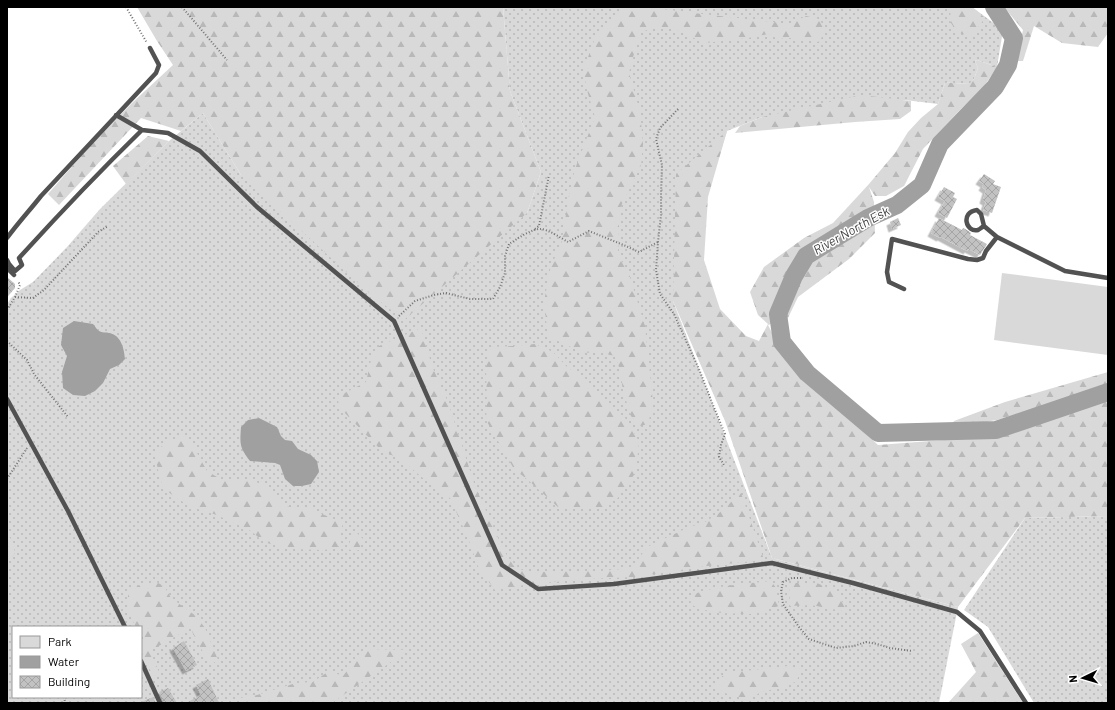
<svg xmlns="http://www.w3.org/2000/svg" width="1115" height="710" font-family="Barlow,sans-serif">
	<defs>
		<pattern id="green-dots" width="8" height="8" patternUnits="userSpaceOnUse"><rect width="8" height="8" fill="#d9d9d9"/><path d="M2 2h.1M6 6h.1" fill="none" stroke="#b8b8b8" stroke-width="1.8" stroke-linecap="round"/></pattern>
		<pattern id="forest-firs" width="22" height="20" patternUnits="userSpaceOnUse"><rect width="22" height="20" fill="#d9d9d9"/><path d="M5 1l3.5 6h-7zM16 11l3.5 6h-7z" fill="#b8b8b8"/></pattern>
		<pattern id="building-cross-hatch" width="8" height="8" patternUnits="userSpaceOnUse"><rect width="8" height="8" fill="#c2c2c2"/><path d="M0 0l8 8M0 8l8-8" fill="none" stroke="#a5a5a5"/></pattern>
		<filter id="shadow"><feDropShadow dx="-3.5" dy="3.5" stdDeviation="0" flood-color="#0004"/></filter>
	</defs>
	<rect width="100%" height="100%" fill="#fff"/>
	<path fill="url(#green-dots)" fill-rule="evenodd" d="M 503,7 L 972,7 L 1003,30 L 997,67 L 977,60 L 975,61 L 978,68 L 974,79 L 970,84 C 961,84 953,82 945,83 L 938,104 L 905,100 L 762,117 L 727,131 L 673,301 L 772,558 L 958,607 L 939,703 L 7,703 L 7,304 L 11,298 L 20,290 L 33,282 L 67,247 L 100,209 L 169,141 L 203,113 L 241,175 L 527,213 L 541,172 L 510,91 ZM 13,627 L 141,627 L 141,697 L 13,697 Z
		M 1108,516 L 1108,703 L 1034,703 L 988,627 L 964,610 L 1025,518 Z"/>
	<path fill="url(#forest-firs)" d="M 137,7 L 503,7 L 510,91 L 541,172 L 527,213 L 404,320 L 368,292 L 241,175 L 203,113 L 181,131 L 141,118 L 59,205 L 48,194 L 90,146 L 132,103 L 173,65 L 157,41 Z
		M 628,7 L 648,7 L 685,12 L 790,24 L 806,16 L 819,19 L 826,30 L 819,42 L 790,38 L 778,39 L 768,34 L 748,38 L 705,43 L 669,27 L 653,28 L 641,32 L 633,57 L 629,73 L 640,112 L 643,144 L 641,165 L 632,184 L 619,210 L 619,228 L 618,254 L 629,274 L 645,326 L 653,403 L 648,424 L 640,426 L 631,416 L 623,391 L 620,370 L 615,356 L 598,352 L 583,353 L 567,345 L 548,337 L 544,302 L 551,265 L 561,246 L 569,195 L 575,169 L 595,117 L 586,87 L 584,68 L 594,41 L 608,21 Z
		M 952,7 L 972,7 L 985,18 L 971,37 L 957,32 L 949,20 Z
		M 1004,7 L 1108,7 L 1108,33 L 1098,47 L 1062,43 L 1034,26 L 1023,61 L 1016,61 L 1023,30 Z
		M 977,60 L 997,67 L 983,88 L 959,111 L 923,149 L 904,186 L 886,196 L 875,196 L 869,187 L 874,202 L 875,233 L 849,259 L 798,297 L 788,318 L 768,325 L 782,352 L 804,376 L 878,445 L 997,436 L 1108,398 L 1108,516 L 1025,518 L 958,607 L 772,558 L 725,421 L 673,301 L 676,174 L 727,131 L 708,197 L 704,260 L 720,309 L 746,336 L 759,341 L 768,324 L 758,315 L 750,292 L 764,267 L 804,238 L 833,223 L 869,184 L 895,153 L 908,132 L 921,118 L 938,104 L 945,83 C 953,82 961,84 969,84 L 974,79 L 978,68 L 975,61 Z
		M 861,95 L 911,101 L 911,111 L 900,119 L 855,122 L 735,133 L 740,126 L 762,117 Z
		M 148,136 L 169,141 L 126,184 L 113,166 Z
		M 421,328 L 432,366 L 448,402 L 475,486 L 503,549 L 513,565 L 522,570 L 533,572 L 601,571 L 632,568 L 647,547 L 687,528 L 705,522 L 719,513 L 741,493 L 764,560 L 707,566 L 634,577 L 587,579 L 543,583 L 517,586 L 495,590 L 479,569 L 468,538 L 450,498 L 435,488 L 405,463 L 378,447 L 340,408 L 337,397 L 366,382 L 371,360 L 379,346 Z
		M 535,344 L 553,352 L 568,368 L 584,377 L 602,397 L 628,421 L 639,442 L 636,472 L 617,499 L 600,508 L 575,509 L 558,507 L 528,480 L 514,469 L 486,420 L 487,404 L 486,369 L 489,347 L 513,346 Z
		M 1108,372 L 1108,386 L 997,420 L 951,427 L 954,421 L 1005,402 Z
		M 187,435 L 207,471 L 222,480 L 251,480 L 264,485 L 277,499 L 289,507 L 306,507 L 343,523 L 339,537 L 339,546 L 333,549 L 322,550 L 297,549 L 281,547 L 264,542 L 251,531 L 217,515 L 200,510 L 179,500 L 163,488 L 159,474 L 155,456 L 164,443 Z
		M 356,532 L 363,539 L 359,550 L 354,551 L 348,549 L 351,538 Z
		M 7,534 L 13,542 L 15,553 L 7,564 Z
		M 771,581 L 776,588 L 779,606 L 752,614 L 722,613 L 699,609 L 691,604 L 690,596 C 715,585 744,584 771,581 Z
		M 156,582 L 164,586 L 171,598 L 196,616 L 205,628 L 218,660 L 210,665 L 190,628 L 150,651 L 159,672 L 153,676 L 141,651 L 141,646 L 145,640 L 141,634 L 141,627 L 136,627 L 128,612 L 128,591 L 142,584 Z
		M 789,583 L 817,583 L 835,591 L 845,606 L 843,611 L 811,605 L 790,606 Z
		M 978,633 L 1023,703 L 948,703 L 976,672 L 961,644 Z
		M 364,649 L 408,650 L 332,703 L 242,703 L 240,698 L 257,695 L 296,683 L 313,682 L 329,671 L 343,676 Z
		M 788,666 L 800,669 L 800,671 L 797,681 L 784,687 L 761,692 L 748,700 L 725,693 L 715,687 L 716,682 L 726,673 Z
		M 94,697 L 106,697 L 101,703 L 91,703 Z"/>
	<path fill="#d9d9d9" d="M 1002,273 L 1108,287 L 1108,355 L 994,340 Z"/>
	<path fill="#a0a0a0" d="M 74,321 L 93,324 C 95,326 97,330 99,331 C 102,333 106,332 109,333 C 121,335 124,348 125,359 L 119,365 L 110,369 L 103,383 L 95,391 L 85,396 L 73,395 L 63,388 L 62,372 L 67,356 L 61,345 L 63,328 Z
		M 259,418 L 277,427 L 281,436 L 285,440 L 292,441 L 298,449 L 311,455 L 317,461 L 319,472 L 311,484 L 302,486 L 293,486 L 285,479 L 280,465 L 275,463 L 250,461 C 239,447 240,444 241,427 L 248,420 Z"/>
	<g fill="none" stroke-linecap="round" stroke-linejoin="round">
		<path stroke="#a0a0a0" stroke-width="18" d="M 994,7 L 1014,38 L 1008,65 L 995,87 L 940,144 L 922,185 L 897,205 L 868,218 L 806,256 L 794,276 L 778,314 L 782,342 L 807,373 L 878,433 L 996,430 L 1108,392"/>
	</g>
	<path fill="url(#building-cross-hatch)" filter="url(#shadow)" d="M 984,174 L 995,181 L 993,184 L 1001,187 L 992,213 L 983,210 L 986,202 L 983,200 L 986,190 L 982,187 L 984,184 L 979,181 Z
		M 944,187 L 955,193 L 953,197 L 957,199 L 947,218 L 938,213 L 945,201 L 938,197 Z
		M 898,218 L 901,225 L 892,229 L 890,222 Z
		M 939,218 L 962,230 L 963,228 L 967,230 L 971,233 L 970,235 L 987,244 L 980,255 L 968,249 L 967,251 L 941,237 L 940,238 L 931,233 Z
		M 7,277 L 15,284 L 15,288 L 7,297 Z
		M 184,641 L 197,665 L 186,671 L 173,648 Z
		M 208,679 L 219,703 L 186,703 L 201,695 L 196,685 Z
		M 168,688 L 177,703 L 164,703 L 159,692 Z
		M 153,697 L 156,703 L 139,703 Z"/>
	<g fill="none" stroke-linecap="round" stroke-linejoin="round">
		<path stroke="#747474" stroke-width="2" stroke-dasharray="1 2" stroke-linecap="butt" d="M 126,7 L 147,43
			M 182,7 L 227,60
			M 678,109 L 660,128 L 656,139 L 662,165 L 661,194 L 661,215 L 658,242 L 656,270 L 660,294 L 674,314 L 699,369 L 713,405 L 725,434 L 721,445 L 719,457 L 724,465
			M 535,229 L 539,226 L 549,175
			M 15,297 L 33,298 L 44,290 L 98,232 L 108,226
			M 7,310 L 15,297 L 20,285 L 18,281
			M 399,316 L 415,301 L 434,295 L 446,293 L 470,299 L 493,299 L 500,287 L 505,273 L 505,256 L 509,244 C 517,239 531,229 540,229 C 548,229 561,238 568,242 L 589,231 L 626,246 L 639,252 L 658,242
			M 7,341 L 27,360 L 34,374 L 68,417
			M 7,479 L 27,448
			M 801,578 L 792,578 L 783,582 L 781,591 L 783,604 L 799,627 L 809,639 L 836,648 L 854,646 L 866,642 L 877,644 L 890,648 L 912,651
			M 64,697 L 65,702"/>
		<path stroke="#525252" stroke-width="4.5" d="M 116,115 L 142,130
			M 984,226 C 982,227 980,229 978,230 C 966,233 960,212 977,210 L 981,214 L 984,226 L 997,237 L 1065,271 L 1108,278
			M 7,238 C 18,223 30,210 41,196 L 156,73 L 159,65 L 150,48
			M 7,260 L 9,264 L 15,271 L 22,265 L 19,258 C 59,214 100,171 142,130 L 168,133 L 200,151 L 257,207 L 394,321 L 502,565 L 538,589 L 614,584 L 772,563 L 853,583 L 957,612 L 980,631 L 1026,703
			M 7,268 L 14,275
			M 904,289 L 889,282 L 887,272 L 892,239 L 968,259 L 977,260 L 983,258 L 986,251 L 997,237
			M 7,399 L 68,511 L 125,627
			M 141,661 L 160,703"/>
	</g>
	<g text-anchor="middle" dominant-baseline="central" stroke-width="3" stroke-linejoin="round" paint-order="stroke">
		<g font-size="13" font-style="italic" fill="#414141" stroke="#fff">
			<text transform="translate(851 230) rotate(-29)">River North Esk</text>
		</g>
	</g>
	<rect width="1115" height="710" fill="none" stroke="#000000" stroke-width="16"/>
	<rect x="12" y="626" width="130" height="72" fill="#ffffff" stroke="#999999"/>
	<rect x="20" y="636" width="20" height="12" fill="#d9d9d9" stroke="#999999"/>
	<text x="48" y="646" font-size="12" fill="#000000">Park</text>
	<rect x="20" y="656" width="20" height="12" fill="#a0a0a0" stroke="#999999"/>
	<text x="48" y="666" font-size="12" fill="#000000">Water</text>
	<rect x="20" y="676" width="20" height="12" fill="url(#building-cross-hatch)" stroke="#999999"/>
	<text x="48" y="686" font-size="12" fill="#000000">Building</text>
	<g transform="translate(1083 678) rotate(265)" stroke="#ffffff" stroke-width="3" paint-order="stroke">
	<path d="M0-3L7 15L0 10L-7 15Z" fill="#000000"/>
	<text y="-6" font-size="11" font-weight="bold" text-anchor="middle" fill="#000000">N</text>
	</g>
</svg>
